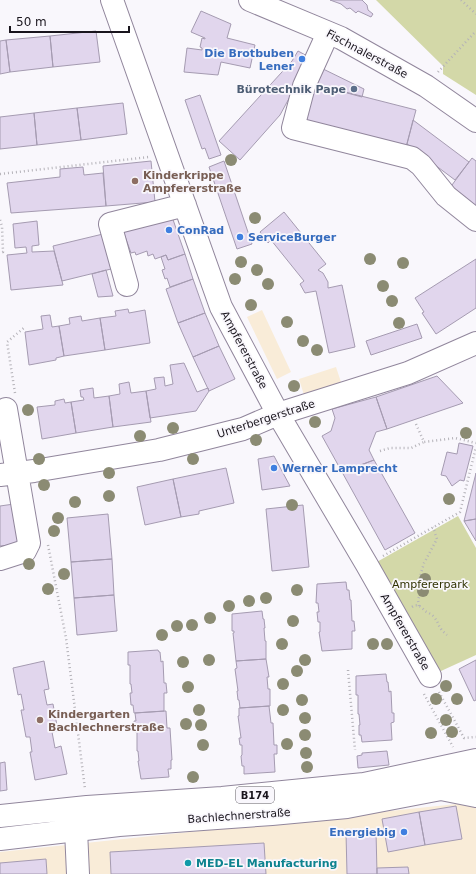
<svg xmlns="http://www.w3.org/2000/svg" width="476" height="874" font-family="'DejaVu Sans',sans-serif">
	<rect width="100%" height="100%" fill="#f9f7fc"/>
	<path fill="#f9ecd8" d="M 262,310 L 291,372 L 277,379 L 247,317 Z
		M 336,367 L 341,382 L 304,395 L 299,379 Z
		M 466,803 L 476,806 L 476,874 L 0,874 L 0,852 Z"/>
	<path fill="#d3d8a8" d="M 376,0 L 476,0 L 476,95 L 443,74 L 443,66 Z
		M 458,516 L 476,548 L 476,655 L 430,676 L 368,567 Z"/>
	<path fill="#e1d6ed" stroke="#a59bb1" d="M 330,0 L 362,0 L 367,5 L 368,10 L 373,14 L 371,17 L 358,11 L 356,13 L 350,8 L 347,9 L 341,4 Z
		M 201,11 L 231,24 L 227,38 L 255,45 L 250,68 L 221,62 L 218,75 L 184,72 L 187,48 L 202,50 L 202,48 L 200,47 L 202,38 L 205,39 L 205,38 L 191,32 Z
		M 96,31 L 100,62 L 53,67 L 50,36 Z
		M 50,36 L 53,67 L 10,72 L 6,40 Z
		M 6,40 L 10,72 L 0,74 L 0,41 Z
		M 298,51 L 311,58 L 280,115 L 240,160 L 219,141 L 292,61 Z
		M 315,65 L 364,89 L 362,97 L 310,83 Z
		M 310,83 L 416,110 L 405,151 L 300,124 Z
		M 200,95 L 221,155 L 209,159 L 205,148 L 202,149 L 185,100 Z
		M 123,103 L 127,134 L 81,140 L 77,108 Z
		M 77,108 L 81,140 L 37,145 L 34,113 Z
		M 34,113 L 37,145 L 0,149 L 0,117 Z
		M 413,120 L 469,162 L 455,180 L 407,144 Z
		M 472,158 L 476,161 L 476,209 L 449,189 Z
		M 151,161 L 155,202 L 106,206 L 103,166 Z
		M 224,161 L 252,244 L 237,249 L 209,167 Z
		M 83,167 L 84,175 L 103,173 L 106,206 L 11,213 L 7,183 L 60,177 L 60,169 Z
		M 170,211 L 185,254 L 168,260 L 166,255 L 155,259 L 153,254 L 148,256 L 147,251 L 136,255 L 135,252 L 131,253 L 122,228 Z
		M 284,212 L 326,264 L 318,270 L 323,273 L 328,282 L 328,288 L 342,285 L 355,347 L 329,353 L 316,291 L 305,293 L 300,284 L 304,281 L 271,240 L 268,243 L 260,232 Z
		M 37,221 L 39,245 L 32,246 L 32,252 L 54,251 L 63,285 L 11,290 L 7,255 L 27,253 L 26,247 L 15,248 L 13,224 Z
		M 103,234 L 111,269 L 62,281 L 53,246 Z
		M 185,254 L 193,279 L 170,287 L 167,278 L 165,279 L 162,270 L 165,269 L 161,257 L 166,255 L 168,260 Z
		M 476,259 L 476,308 L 436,334 L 422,313 L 424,312 L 415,298 Z
		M 106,270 L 113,296 L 98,297 L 92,274 Z
		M 193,279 L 205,313 L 178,323 L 166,289 Z
		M 128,309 L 129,313 L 145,310 L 150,343 L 105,350 L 100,318 L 116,316 L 115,311 Z
		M 205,313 L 219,346 L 193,357 L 178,323 Z
		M 50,315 L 52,327 L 59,326 L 64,356 L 56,358 L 56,360 L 29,365 L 25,332 L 43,329 L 41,316 Z
		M 81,316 L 82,321 L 100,318 L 105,350 L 64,356 L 59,326 L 70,324 L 69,318 Z
		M 417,324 L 422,338 L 371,355 L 366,341 Z
		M 219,346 L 235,379 L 209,391 L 193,357 Z
		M 184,363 L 197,392 L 208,388 L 209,391 L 196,411 L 150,418 L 146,391 L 156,389 L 154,378 L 164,377 L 165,386 L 173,384 L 170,365 Z
		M 437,376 L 463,403 L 387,429 L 376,397 Z
		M 129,382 L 131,393 L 146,391 L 151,422 L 113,427 L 109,396 L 120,394 L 119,384 Z
		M 93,388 L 94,398 L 109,396 L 113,427 L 76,433 L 71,402 L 84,400 L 83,397 L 81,397 L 80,390 Z
		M 376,397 L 387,429 L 376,432 L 369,450 L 374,460 L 342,472 L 322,436 L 331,431 L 335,418 L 332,409 Z
		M 64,399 L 65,403 L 71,402 L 76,433 L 42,439 L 37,407 L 55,405 L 55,401 Z
		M 459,443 L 473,446 L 464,481 L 460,480 L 452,486 L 446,476 L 441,475 L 447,452 L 457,454 Z
		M 274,456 L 290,486 L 262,490 L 258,459 Z
		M 374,460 L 415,533 L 385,550 L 342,472 Z
		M 226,468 L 234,503 L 199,511 L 199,514 L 181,517 L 173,479 Z
		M 476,473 L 476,519 L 464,521 Z
		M 173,479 L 181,517 L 145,525 L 137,487 Z
		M 14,504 L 18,544 L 0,546 L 0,506 Z
		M 303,505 L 309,567 L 272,571 L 266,509 Z
		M 108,514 L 112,559 L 71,562 L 67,518 Z
		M 476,519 L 476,541 L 464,521 Z
		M 112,559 L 114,595 L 74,598 L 71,562 Z
		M 346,582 L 347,590 L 349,590 L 350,600 L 351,600 L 352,621 L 354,621 L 355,631 L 352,631 L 352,649 L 322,651 L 319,632 L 320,632 L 320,622 L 318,622 L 317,612 L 319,612 L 318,603 L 316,603 L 317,584 Z
		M 114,595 L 117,631 L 77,635 L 74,598 Z
		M 262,611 L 263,619 L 264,619 L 265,628 L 264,628 L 265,641 L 266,641 L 266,659 L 236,661 L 233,633 L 234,633 L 234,631 L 232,631 L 232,614 Z
		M 158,650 L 159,652 L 160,652 L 161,662 L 163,661 L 164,683 L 166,683 L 167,693 L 164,693 L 164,711 L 134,713 L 133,705 L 131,705 L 130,693 L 132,693 L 131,684 L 130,684 L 130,665 L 128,665 L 128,652 Z
		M 266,659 L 269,677 L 267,677 L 268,689 L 270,689 L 270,706 L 240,708 L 239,700 L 238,700 L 237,691 L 238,691 L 235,669 L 237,668 L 236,661 Z
		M 476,660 L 476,700 L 474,701 L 459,669 Z
		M 44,661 L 49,689 L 44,690 L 47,705 L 53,704 L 58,731 L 52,732 L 55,748 L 61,746 L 67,774 L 35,780 L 30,752 L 32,752 L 30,737 L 26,737 L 21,710 L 24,710 L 21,694 L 18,695 L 13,668 Z
		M 386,674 L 387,682 L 388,682 L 389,692 L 391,691 L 392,713 L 394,713 L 394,722 L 391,723 L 392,740 L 362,742 L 361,735 L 359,735 L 359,725 L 360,725 L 359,714 L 358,714 L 358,695 L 356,695 L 356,676 Z
		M 269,706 L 271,723 L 273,723 L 274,745 L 277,745 L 277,754 L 274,754 L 275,772 L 244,774 L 244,766 L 242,766 L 241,756 L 242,755 L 242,745 L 240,745 L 239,738 L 241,738 L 238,716 L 239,716 L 239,708 Z
		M 166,711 L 167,728 L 170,728 L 172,760 L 171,760 L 171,769 L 168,769 L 169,777 L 141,779 L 138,761 L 139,761 L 138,751 L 137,751 L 137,732 L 135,732 L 134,721 L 136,721 L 135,713 Z
		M 387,751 L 389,765 L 358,768 L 357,756 L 362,755 L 362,753 Z
		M 5,762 L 7,790 L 0,791 L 0,763 Z
		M 456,806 L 462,839 L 425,845 L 419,812 Z
		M 419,812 L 425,845 L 388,852 L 382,819 Z
		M 376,831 L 377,874 L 347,874 L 346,833 Z
		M 264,843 L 266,874 L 111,874 L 110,852 Z
		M 46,859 L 47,874 L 0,874 L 0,863 Z
		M 408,867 L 409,874 L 377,874 L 377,868 Z"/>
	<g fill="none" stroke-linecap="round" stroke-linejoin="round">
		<g stroke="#91869c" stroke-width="24">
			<path id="minor" d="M 112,0 L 221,307 L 278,414 L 367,565 L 430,676
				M 250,0 L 341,38 L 426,86 L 476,121
				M 328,33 L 304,86 L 293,128 L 412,158 L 421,165 L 446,196 L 476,220
				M 127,285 L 110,224 L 185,205
				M 0,475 L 34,471 L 159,450 L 243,429 L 278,414 L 408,373 L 476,343
				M 0,559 L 25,551 L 29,543 L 6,409
				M 441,789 L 476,796
				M 76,830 L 78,874"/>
		</g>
		<g stroke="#91869c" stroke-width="24">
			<path id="major" d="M 0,816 L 87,807 L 222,798 L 364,784 L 476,760
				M 0,839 L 119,825 L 272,814 L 347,807 L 441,789 L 476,780"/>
		</g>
		<path stroke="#b4b2b8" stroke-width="2.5" stroke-dasharray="1 3" stroke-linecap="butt" d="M 461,0 L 476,14
			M 438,72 L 476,31
			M 0,174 L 149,157
			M 0,220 L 2,226 L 3,252 L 0,252
			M 15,393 L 7,342 L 25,327
			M 416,424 L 424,442 L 455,438 L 476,443
			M 380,451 L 390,448 L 411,448 L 424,442
			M 48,545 L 66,638 L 85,789
			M 383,556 L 460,512 L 476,447
			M 419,606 L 418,600 L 421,591 L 419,580 L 424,563 L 437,539 L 433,527
			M 412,607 C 418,603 421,607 425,611 C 428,613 432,614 434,617 C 440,624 437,627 447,635
			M 348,670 L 355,750
			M 439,692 L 464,738 L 476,737
			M 424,694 L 453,747"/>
		<use href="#minor" stroke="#fff" stroke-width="22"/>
		<use href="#major" stroke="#fff" stroke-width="22"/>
	</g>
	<g fill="#8b8b73">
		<circle cx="231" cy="160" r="6"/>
		<circle cx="255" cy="218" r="6"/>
		<circle cx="370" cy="259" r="6"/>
		<circle cx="241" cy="262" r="6"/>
		<circle cx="403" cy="263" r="6"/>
		<circle cx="257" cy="270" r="6"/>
		<circle cx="235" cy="279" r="6"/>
		<circle cx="268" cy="284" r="6"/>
		<circle cx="383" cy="286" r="6"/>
		<circle cx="392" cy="301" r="6"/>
		<circle cx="251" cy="305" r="6"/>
		<circle cx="287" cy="322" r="6"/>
		<circle cx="399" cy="323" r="6"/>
		<circle cx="303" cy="341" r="6"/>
		<circle cx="317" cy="350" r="6"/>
		<circle cx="294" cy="386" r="6"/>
		<circle cx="28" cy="410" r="6"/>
		<circle cx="315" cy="422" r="6"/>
		<circle cx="173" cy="428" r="6"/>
		<circle cx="466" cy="433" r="6"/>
		<circle cx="140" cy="436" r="6"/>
		<circle cx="256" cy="440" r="6"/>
		<circle cx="39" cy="459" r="6"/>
		<circle cx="193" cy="459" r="6"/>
		<circle cx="109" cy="473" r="6"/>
		<circle cx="44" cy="485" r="6"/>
		<circle cx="109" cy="496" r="6"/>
		<circle cx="449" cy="499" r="6"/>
		<circle cx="75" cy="502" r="6"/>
		<circle cx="292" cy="505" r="6"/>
		<circle cx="58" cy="518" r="6"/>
		<circle cx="54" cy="531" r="6"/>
		<circle cx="29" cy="564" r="6"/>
		<circle cx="64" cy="574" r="6"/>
		<circle cx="425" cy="579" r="6"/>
		<circle cx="48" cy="589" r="6"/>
		<circle cx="297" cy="590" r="6"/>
		<circle cx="423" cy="591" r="6"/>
		<circle cx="266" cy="598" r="6"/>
		<circle cx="249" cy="601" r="6"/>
		<circle cx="229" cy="606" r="6"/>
		<circle cx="210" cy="618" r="6"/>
		<circle cx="293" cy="621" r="6"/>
		<circle cx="192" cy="625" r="6"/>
		<circle cx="177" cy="626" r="6"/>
		<circle cx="162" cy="635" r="6"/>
		<circle cx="282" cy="644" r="6"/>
		<circle cx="373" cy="644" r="6"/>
		<circle cx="387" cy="644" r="6"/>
		<circle cx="209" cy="660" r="6"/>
		<circle cx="305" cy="660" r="6"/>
		<circle cx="183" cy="662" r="6"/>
		<circle cx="297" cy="671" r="6"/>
		<circle cx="283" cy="684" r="6"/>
		<circle cx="446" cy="686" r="6"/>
		<circle cx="188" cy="687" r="6"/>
		<circle cx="436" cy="699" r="6"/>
		<circle cx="457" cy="699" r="6"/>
		<circle cx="302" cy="700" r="6"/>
		<circle cx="199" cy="710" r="6"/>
		<circle cx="283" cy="710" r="6"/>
		<circle cx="305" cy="718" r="6"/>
		<circle cx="446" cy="720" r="6"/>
		<circle cx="186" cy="724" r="6"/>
		<circle cx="201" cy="725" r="6"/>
		<circle cx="452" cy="732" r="6"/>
		<circle cx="431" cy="733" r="6"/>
		<circle cx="305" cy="735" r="6"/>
		<circle cx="287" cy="744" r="6"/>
		<circle cx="203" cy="745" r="6"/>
		<circle cx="306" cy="753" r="6"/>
		<circle cx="307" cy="767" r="6"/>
		<circle cx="193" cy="777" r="6"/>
	</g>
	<g fill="#3f7fe0" stroke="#f9f7fc" stroke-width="1.5">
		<circle cx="302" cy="59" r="4"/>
		<circle cx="169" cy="230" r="4"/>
		<circle cx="240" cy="237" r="4"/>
		<circle cx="274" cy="468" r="4"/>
		<circle cx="404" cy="832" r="4"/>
	</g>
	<circle fill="#5c6f8a" stroke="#f9f7fc" stroke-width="1.5" cx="354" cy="89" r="4"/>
	<g fill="#8d6e63" stroke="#f9f7fc" stroke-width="1.5">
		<circle cx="135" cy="181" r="4"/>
		<circle cx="40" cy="720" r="4"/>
	</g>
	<circle fill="#0f9aa8" stroke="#f9f7fc" stroke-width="1.5" cx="188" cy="863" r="4"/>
	<g text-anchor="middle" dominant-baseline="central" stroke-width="3.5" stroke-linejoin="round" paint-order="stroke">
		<rect fill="#f9f7fc" stroke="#5c5960" stroke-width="1" x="236" y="787" width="38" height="16" rx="3"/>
		<g font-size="10" font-weight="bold" fill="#19151d">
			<text x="255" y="795">B174</text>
		</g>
		<g font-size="11" font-weight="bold" fill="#366cbe" stroke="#f9f7fc" text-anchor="start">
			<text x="294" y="53" text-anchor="end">Die Brotbuben<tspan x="294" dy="13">Lener</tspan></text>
			<text x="177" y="230">ConRad</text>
			<text x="248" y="237">ServiceBurger</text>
			<text x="282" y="468">Werner Lamprecht</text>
			<text x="396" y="832" text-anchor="end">Energiebig</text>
		</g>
		<g font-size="11" fill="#19151d" stroke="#f9f7fc">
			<text transform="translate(367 54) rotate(28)">Fischnalerstraße</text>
			<text transform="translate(244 350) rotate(62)">Ampfererstraße</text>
			<text transform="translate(266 419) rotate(-18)">Unterbergerstraße</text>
			<text transform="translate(405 632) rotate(60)">Ampfererstraße</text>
			<text transform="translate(239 816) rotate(-4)">Bachlechnerstraße</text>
		</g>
		<g font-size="11" font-weight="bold" fill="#4e5e75" stroke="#f9f7fc" text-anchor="end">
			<text x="346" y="89">Bürotechnik Pape</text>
		</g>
		<g font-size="11" font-weight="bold" fill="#785e54" stroke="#f9f7fc" text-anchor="start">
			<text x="143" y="175">Kinderkrippe<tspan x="143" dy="13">Ampfererstraße</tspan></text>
			<text x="48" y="714">Kindergarten<tspan x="48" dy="13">Bachlechnerstraße</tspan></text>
		</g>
		<g font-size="11" fill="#313303" stroke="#f9f7fc">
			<text x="430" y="584">Ampfererpark</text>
		</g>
		<g font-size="11" font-weight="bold" fill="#0d838f" stroke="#f9f7fc" text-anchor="start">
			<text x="196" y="863">MED-EL Manufacturing</text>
		</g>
	</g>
	<path d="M10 26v6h119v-6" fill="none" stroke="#19151d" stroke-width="2"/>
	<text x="16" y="26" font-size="12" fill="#19151d" stroke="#f9f7fc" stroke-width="3" paint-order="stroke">50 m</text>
</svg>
